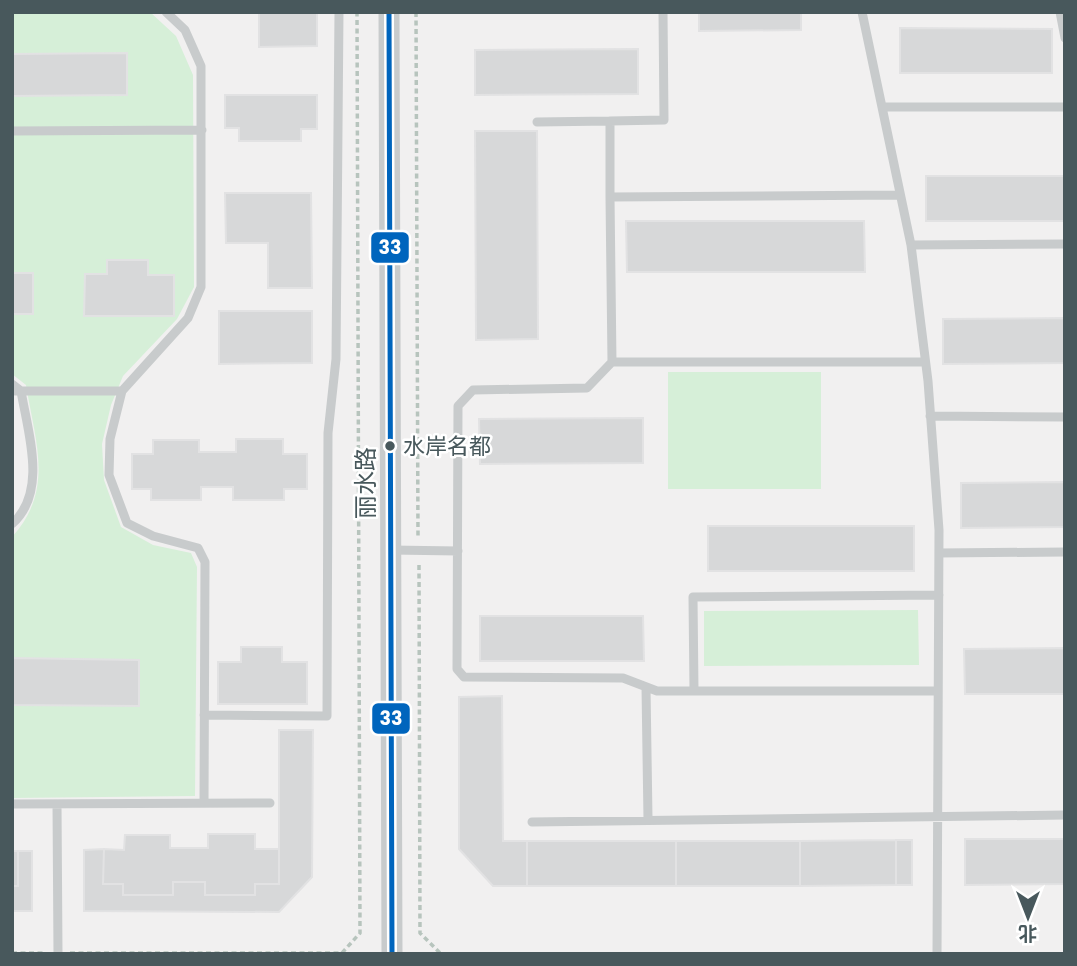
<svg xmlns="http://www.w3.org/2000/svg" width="1077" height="966" font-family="Poppins,'Noto Sans SC',sans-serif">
	<rect width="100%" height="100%" fill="#f1f0f0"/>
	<path fill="#d6efd8" d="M 12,12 L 150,12 L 176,36 L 193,75 L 194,287 L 177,319 L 123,376 L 111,405 L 102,444 L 104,480 L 121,527 L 153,545 L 191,553 L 197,567 L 195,796 L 12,798 L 12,537 C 55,490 35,441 26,385 L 12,374 Z
		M 668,372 L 821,372 L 821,489 L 668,489 Z
		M 918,610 L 919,665 L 704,666 L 704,611 Z"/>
	<path fill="#d7d8d9" stroke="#e2e2e3" stroke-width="2" d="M 259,12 L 317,12 L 317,46 L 259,47 Z
		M 699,12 L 801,12 L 801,30 L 699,31 Z
		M 900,28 L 1052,29 L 1052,73 L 900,73 Z
		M 638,49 L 638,94 L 475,95 L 475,50 Z
		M 127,53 L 127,95 L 12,96 L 12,54 Z
		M 225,95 L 317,95 L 317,129 L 301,129 L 301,141 L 239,141 L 239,128 L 225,128 Z
		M 475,131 L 537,131 L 538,339 L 476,340 Z
		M 926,176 L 1065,176 L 1065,221 L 926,221 Z
		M 225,193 L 311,193 L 312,288 L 268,288 L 268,243 L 226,243 Z
		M 626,221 L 864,221 L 865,272 L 627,272 Z
		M 107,260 L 148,260 L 148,275 L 174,275 L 174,316 L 84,316 L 85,274 L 107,274 Z
		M 12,273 L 33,273 L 33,314 L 12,314 Z
		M 219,311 L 312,311 L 312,363 L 219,364 Z
		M 1065,318 L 1065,363 L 943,364 L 943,319 Z
		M 643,418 L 643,463 L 480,464 L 479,419 Z
		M 236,439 L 283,439 L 283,454 L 307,454 L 307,489 L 284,489 L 284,500 L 233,500 L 233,487 L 201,487 L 201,500 L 151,500 L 151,489 L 132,489 L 132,454 L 153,454 L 153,440 L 199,440 L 199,452 L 236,452 Z
		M 1065,482 L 1065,527 L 961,528 L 961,483 Z
		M 708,526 L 914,526 L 914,571 L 708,571 Z
		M 480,616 L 643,616 L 644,661 L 480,661 Z
		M 241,647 L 282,647 L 282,662 L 307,662 L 307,704 L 218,704 L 218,662 L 241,662 Z
		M 1065,648 L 1065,694 L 965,694 L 964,649 Z
		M 12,658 L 139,660 L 139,706 L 12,705 Z
		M 502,696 L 503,841 L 527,841 L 527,886 L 493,886 L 459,849 L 459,697 Z
		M 279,730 L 313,730 L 312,877 L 279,912 L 84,911 L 84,850 L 104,849 L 103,884 L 123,884 L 123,895 L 173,895 L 173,882 L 205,882 L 205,895 L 255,895 L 255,884 L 279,884 Z
		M 208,834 L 255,834 L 255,849 L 279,849 L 279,884 L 255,884 L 255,895 L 205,895 L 205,882 L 173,882 L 173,895 L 123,895 L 123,884 L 103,884 L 104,849 L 124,850 L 125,835 L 170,835 L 170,848 L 208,848 Z
		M 965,839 L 1065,839 L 1065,884 L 965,885 Z
		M 896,840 L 896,885 L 800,886 L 800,841 Z
		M 896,840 L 912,840 L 912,885 L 896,885 Z
		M 527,841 L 676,841 L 676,886 L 527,886 Z
		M 676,841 L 800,841 L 800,886 L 676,886 Z
		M 12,851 L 18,851 L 18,886 L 12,886 Z
		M 18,851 L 32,851 L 32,911 L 12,911 L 12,886 L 18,886 Z"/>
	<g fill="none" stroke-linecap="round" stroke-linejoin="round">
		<path stroke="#b7c4bd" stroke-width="3.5" stroke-dasharray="5 3.5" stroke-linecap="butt" d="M 416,12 L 418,537
			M 419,565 L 420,933 L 441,954
			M 12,953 L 45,953
			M 70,953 L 342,953 L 360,933 L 357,12"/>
		<path stroke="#c8cbcc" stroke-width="9" d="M 166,12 L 185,30 L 201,66 L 201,287 L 188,318 L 122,391 L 110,439 L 109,475 L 127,523 L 153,536 L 198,548 L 205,562 L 204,803
			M 862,12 L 911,245 L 928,381 L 939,530 L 937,954
			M 1060,12 L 1065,38
			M 884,107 L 1065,107
			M 537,122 L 610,121
			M 12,131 L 202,130
			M 610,197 L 610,121 L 664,120 L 663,12
			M 911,245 L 1065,244
			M 612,362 L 610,197 L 900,195
			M 925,362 L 612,362 L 587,388 L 473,390 L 458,406 L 457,669 L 464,677 L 623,678 L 657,691 L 937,691
			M 12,384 L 21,391 C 28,433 48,492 12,524
			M 15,391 L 122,391
			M 930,416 L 1065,417
			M 391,550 L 458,551
			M 939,553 L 1065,552
			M 646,687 L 648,819
			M 694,691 L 693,597 L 939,595
			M 204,715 L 327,716 L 328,433 L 336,359 L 339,12
			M 12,804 L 270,803
			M 57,804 L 58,954
			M 532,822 L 1065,815"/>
		<path stroke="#c8cbcc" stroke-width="21" d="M 389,12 L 392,954"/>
		<g stroke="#fff" stroke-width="10">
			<path id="bus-1" d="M 389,12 L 392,954"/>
		</g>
		<use href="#bus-1" stroke="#0065bd" stroke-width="5"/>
	</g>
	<circle fill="#48585c" stroke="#fff" stroke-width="2.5" cx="390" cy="446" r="6"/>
	<g text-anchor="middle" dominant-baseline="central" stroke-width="5" stroke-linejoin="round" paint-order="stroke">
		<g font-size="22" fill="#48585c" stroke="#fff" text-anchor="start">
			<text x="403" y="446">水岸名都</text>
		</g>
		<g font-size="24" fill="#48585c" stroke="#fff">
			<text transform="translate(365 483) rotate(-90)">丽水路</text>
		</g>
	</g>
	<g stroke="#fff" stroke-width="2.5">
		<rect x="370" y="231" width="40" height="33" rx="7" fill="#0065bd"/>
		<rect x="371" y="702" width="40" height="33" rx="7" fill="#0065bd"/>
	</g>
	<g font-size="19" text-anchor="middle" font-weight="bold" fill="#fff">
		<text x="390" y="254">33</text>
		<text x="391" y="725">33</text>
	</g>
	<rect width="1077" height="966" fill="none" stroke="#48585c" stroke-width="28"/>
	<g transform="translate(1028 917) rotate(180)" stroke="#ffffff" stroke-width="5" paint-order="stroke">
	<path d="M0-5L12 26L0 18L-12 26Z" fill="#48585c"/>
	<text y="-10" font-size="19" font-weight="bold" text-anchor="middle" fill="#48585c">北</text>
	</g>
</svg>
